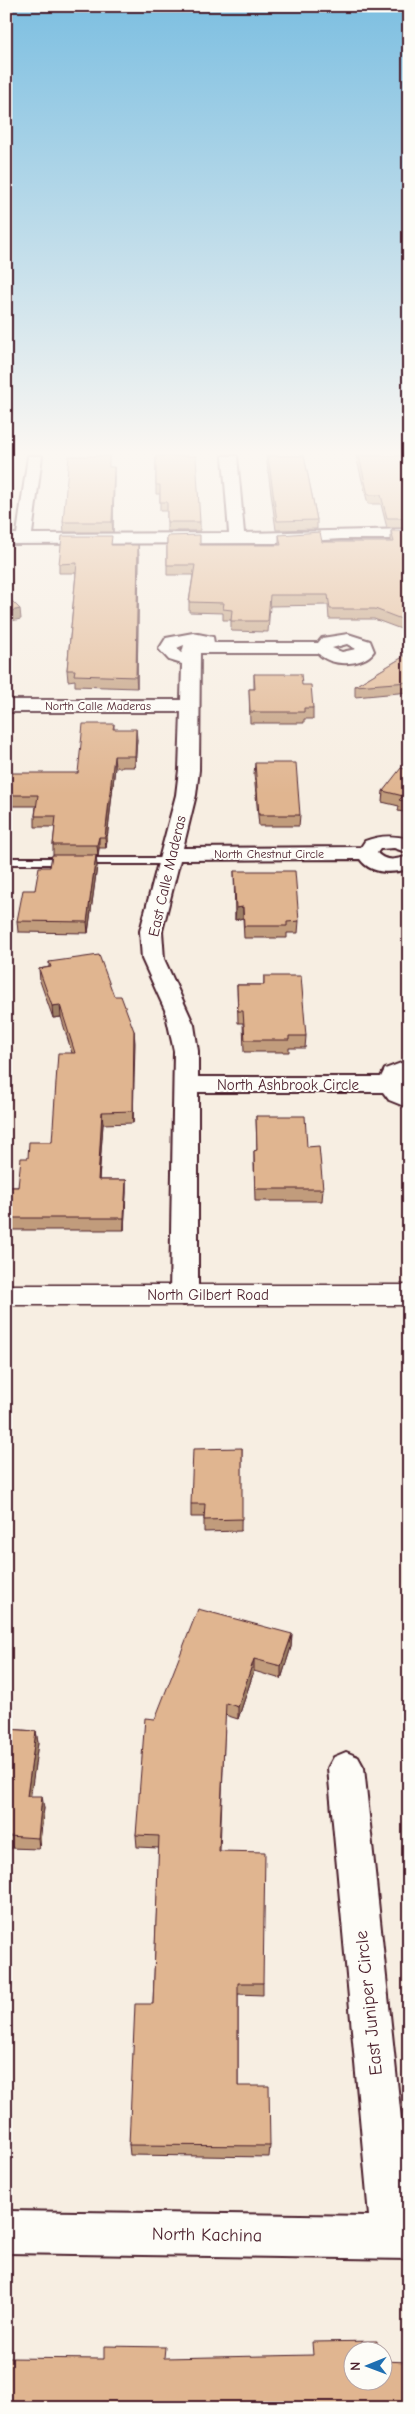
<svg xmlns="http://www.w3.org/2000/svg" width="415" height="2414" font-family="'Comic Neue',sans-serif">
	<rect width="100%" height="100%" fill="#f7eee2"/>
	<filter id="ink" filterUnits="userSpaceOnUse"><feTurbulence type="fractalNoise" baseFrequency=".02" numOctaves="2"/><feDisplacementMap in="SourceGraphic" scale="10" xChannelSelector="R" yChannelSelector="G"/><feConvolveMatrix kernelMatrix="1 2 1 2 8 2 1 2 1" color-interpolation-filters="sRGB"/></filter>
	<g filter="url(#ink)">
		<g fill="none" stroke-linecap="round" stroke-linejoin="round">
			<g stroke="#4a1f2b" stroke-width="4">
				<path id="service" d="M 6,858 L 168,858 L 173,861 L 168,864 L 6,864 Z"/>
			</g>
			<g stroke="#4a1f2b" stroke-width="4">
				<path id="minor" d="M 28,456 L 42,456 L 32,534 L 229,533 L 223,456 L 237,456 L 244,533 L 409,529 L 409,539 L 341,539 L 275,543 L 6,544 L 6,534 L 17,534 Z
					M 193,633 L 213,637 L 214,643 L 318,643 L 322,638 L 348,634 L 370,641 L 374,651 C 363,667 330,667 318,653 L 200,653 L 199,770 L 196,795 L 183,848 L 361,847 L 365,841 C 380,835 393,835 409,839 L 409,853 L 394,848 L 380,849 L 377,853 C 387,863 397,859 409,856 L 409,869 C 393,873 371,875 360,859 L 180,860 L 162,931 L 164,959 L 194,1025 L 198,1051 L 198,1077 L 381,1077 L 385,1069 L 409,1060 L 409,1076 L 404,1078 L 402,1084 L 409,1091 L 409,1108 L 389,1100 L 383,1092 L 198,1092 L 198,1295 L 194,1302 L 184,1305 L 174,1302 L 170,1295 L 174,1051 L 165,1010 L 142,959 L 140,931 L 176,795 L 179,770 L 181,712 L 6,712 L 6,700 L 181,700 L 182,664 L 169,660 L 159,649 L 166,638 ZM 347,644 L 356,649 L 342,652 L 332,648 ZM 184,645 L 182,653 L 177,648 Z
					M 346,1752 L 358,1757 L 364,1768 L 409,2195 L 409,2259 L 6,2253 L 6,2211 L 369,2216 L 328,1768 L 334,1757 Z"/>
			</g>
			<g stroke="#4a1f2b" stroke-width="3">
				<path id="primary" d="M 6,1285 L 409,1285 L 409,1305 L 6,1305 Z"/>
			</g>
			<use href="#service" fill="#fdfcf7" fill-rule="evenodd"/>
			<use href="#minor" fill="#fdfcf7" fill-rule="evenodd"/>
			<use href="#primary" fill="#fdfcf7" fill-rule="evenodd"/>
		</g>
		<path fill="#c19c7c" stroke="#4a1f2b" d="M 156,456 L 200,522 L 200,531 L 167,531 L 167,511 L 160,511 L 160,494 L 156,494 Z
			M 266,456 L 304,456 L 317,520 L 317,529 L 276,530 Z
			M 356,456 L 401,456 L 409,474 L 409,528 L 387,528 L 381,504 L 368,504 Z
			M 109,467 L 114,476 L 113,532 L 64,532 L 63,522 Z
			M 391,531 L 409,531 L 409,577 L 405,577 L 409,591 L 409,632 L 374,619 L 329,619 L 328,605 L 270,606 L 268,632 L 231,631 L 231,620 L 223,620 L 223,613 L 189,612 L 189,602 L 193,575 L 167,575 L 167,536 L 200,545 L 279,545 L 279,535 L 322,542 L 391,542 Z
			M 112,545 L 139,555 L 137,688 L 75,686 L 75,680 L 68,681 L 67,670 L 76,573 L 59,573 L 59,564 Z
			M 409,641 L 409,692 L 355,697 L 355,686 L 403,657 Z
			M 254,674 L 302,685 L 313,708 L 313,719 L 304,719 L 304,723 L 250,723 L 249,689 L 254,689 Z
			M 114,724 L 114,729 L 137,739 L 135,767 L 115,767 L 106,848 L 99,848 L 98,856 L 96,856 L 97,866 L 88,933 L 18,932 L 17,921 L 35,890 L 50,867 L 53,855 L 53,845 L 55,827 L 35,827 L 35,816 L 36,806 L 6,806 L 6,786 L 78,773 Z
			M 255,763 L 300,815 L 299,826 L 259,826 L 254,774 Z
			M 409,770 L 409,813 L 398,811 L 399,806 L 382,802 L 383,791 Z
			M 234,871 L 299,921 L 298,933 L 287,933 L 287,938 L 244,938 L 243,918 L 235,920 Z
			M 409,897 L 409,911 L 406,909 L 407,898 Z
			M 49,962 L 114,996 L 134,1031 L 133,1123 L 103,1124 L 99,1180 L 126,1180 L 126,1193 L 124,1230 L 6,1230 L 6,1187 L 18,1187 L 28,1158 L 52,1142 L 72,1053 L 61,1017 L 53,1018 L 40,981 L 39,969 L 49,967 Z
			M 264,976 L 306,1036 L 305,1048 L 289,1048 L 289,1052 L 244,1052 L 243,1023 L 238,1023 L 237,985 L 264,985 Z
			M 256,1116 L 307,1147 L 323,1189 L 322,1201 L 255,1201 L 254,1163 L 254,1151 L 257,1150 Z
			M 242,1448 L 241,1531 L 204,1532 L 204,1517 L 191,1517 L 191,1504 Z
			M 409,1609 L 409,1637 L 404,1622 L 406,1610 Z
			M 292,1634 L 291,1647 L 281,1679 L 254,1671 L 238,1719 L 225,1715 L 220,1851 L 263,1983 L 263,1995 L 238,1994 L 238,2086 L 270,2146 L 269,2157 L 130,2155 L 129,2145 L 153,2004 L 159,1848 L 137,1847 L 136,1835 L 155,1719 Z
			M 6,1729 L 36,1731 L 38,1743 L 30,1796 L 44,1808 L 39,1849 L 9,1848 L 6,1888 Z"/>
		<path fill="#9d7f65" stroke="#4a1f2b" d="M 114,467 L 114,476 L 113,532 L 112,522 Z
			M 138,545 L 139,555 L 137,688 L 136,677 Z
			M 20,609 L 21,619 L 6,622 L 6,612 Z
			M 136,729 L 137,739 L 135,767 L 135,756 Z
			M 114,756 L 115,767 L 106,848 L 105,837 Z
			M 99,837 L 99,848 L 98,856 L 97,845 Z
			M 96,855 L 97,866 L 88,933 L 87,922 Z
			M 243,907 L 243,918 L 235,920 L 236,908 Z
			M 60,1005 L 61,1017 L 53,1018 L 52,1006 Z
			M 134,1031 L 135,1043 L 133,1123 L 133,1111 Z
			M 102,1112 L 103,1124 L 98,1193 L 98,1180 Z
			M 126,1180 L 126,1193 L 124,1230 L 124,1218 Z
			M 292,1634 L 291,1647 L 281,1679 L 281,1666 Z
			M 254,1659 L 254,1671 L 238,1719 L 238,1707 Z
			M 36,1731 L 38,1743 L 29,1808 L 27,1796 Z
			M 42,1796 L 44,1808 L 39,1849 L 38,1838 Z
			M 8,1836 L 9,1848 L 6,1888 L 6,1855 Z"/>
		<path fill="#e0b590" stroke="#4a1f2b" d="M 69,456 L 109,456 L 109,467 L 114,467 L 112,522 L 63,522 Z
			M 156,456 L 196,456 L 200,522 L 167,522 L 167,502 L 160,502 L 160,485 L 156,485 Z
			M 268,456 L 304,456 L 317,520 L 277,521 Z
			M 359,456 L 401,456 L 403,461 L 405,461 L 409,474 L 409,518 L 387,518 L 381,495 L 368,495 Z
			M 391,531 L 409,531 L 409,567 L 402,567 L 409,591 L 409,622 L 375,609 L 330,609 L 328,595 L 270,595 L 268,621 L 231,621 L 232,610 L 223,609 L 224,603 L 189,602 L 195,565 L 167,565 L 167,536 L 200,535 L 200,545 L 281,545 L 279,535 L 320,532 L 322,542 L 394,542 Z
			M 62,536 L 112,536 L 111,545 L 138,545 L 136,677 L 74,675 L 75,670 L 67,670 L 77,563 L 59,564 Z
			M 6,595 L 20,609 L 6,612 Z
			M 409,641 L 409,682 L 355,686 L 403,657 Z
			M 254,674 L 301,674 L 302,685 L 311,685 L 313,708 L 304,708 L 304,712 L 250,712 L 249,689 L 255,689 Z
			M 83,724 L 114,724 L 113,729 L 136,729 L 135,756 L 114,756 L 105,837 L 99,837 L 97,845 L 53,845 L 56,816 L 35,816 L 38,795 L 6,795 L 6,786 L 8,773 L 78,773 Z
			M 255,763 L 296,763 L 300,815 L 259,815 Z
			M 401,768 L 409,770 L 409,802 L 399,800 L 403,796 L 383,791 Z
			M 52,855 L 96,855 L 87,922 L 17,921 L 23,890 L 35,890 L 39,867 L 50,867 Z
			M 234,871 L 295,871 L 299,921 L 287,922 L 287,926 L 244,926 L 243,907 L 236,908 Z
			M 99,955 L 114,996 L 121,996 L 134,1031 L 133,1111 L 102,1112 L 98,1180 L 126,1180 L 124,1218 L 6,1218 L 6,1187 L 18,1187 L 21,1158 L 28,1158 L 29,1142 L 52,1142 L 58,1053 L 75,1053 L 60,1005 L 52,1006 L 39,969 L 51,967 L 49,962 Z
			M 264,976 L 301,976 L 306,1036 L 289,1036 L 289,1040 L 245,1040 L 243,1011 L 238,1011 L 237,985 L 264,985 Z
			M 256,1116 L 305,1116 L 307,1147 L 319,1146 L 323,1189 L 255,1189 L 254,1151 L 257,1150 Z
			M 242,1448 L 242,1519 L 204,1520 L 205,1504 L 191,1504 L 193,1449 Z
			M 198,1609 L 292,1634 L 281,1666 L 254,1659 L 238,1707 L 226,1703 L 219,1851 L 265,1852 L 263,1983 L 238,1983 L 238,2086 L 269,2086 L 270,2146 L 129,2145 L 135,2004 L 153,2004 L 159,1836 L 136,1835 L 145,1718 L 155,1719 Z
			M 409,1609 L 409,1620 L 406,1610 Z
			M 6,1729 L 36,1731 L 27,1796 L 42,1796 L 38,1838 L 8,1836 L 6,1855 Z
			M 377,2341 L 377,2352 L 352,2352 L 352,2382 L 382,2382 L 382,2361 L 409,2362 L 409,2408 L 6,2408 L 6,2358 L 104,2359 L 104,2346 L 165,2347 L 164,2358 L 313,2355 L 312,2342 Z"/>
	</g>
	<linearGradient id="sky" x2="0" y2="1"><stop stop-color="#7dbfe1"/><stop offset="0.57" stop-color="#fbf7f2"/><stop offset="1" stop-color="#fbf7f2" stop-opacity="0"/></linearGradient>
	<rect width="415" height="794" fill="url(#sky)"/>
	<g text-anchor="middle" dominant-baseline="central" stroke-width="4" stroke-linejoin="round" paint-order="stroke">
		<g font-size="12" fill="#4a1f2b" stroke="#fdfcf7">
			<text x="98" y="706">North Calle Maderas</text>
			<text x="269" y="854">North Chestnut Circle</text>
		</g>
		<g font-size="15" fill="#4a1f2b" stroke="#fdfcf7">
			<text transform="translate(167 876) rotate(-77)">East Calle Maderas</text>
			<text x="288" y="1085">North Ashbrook Circle</text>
			<text x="208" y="1295">North Gilbert Road</text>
		</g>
		<g font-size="18" fill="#4a1f2b" stroke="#fdfcf7">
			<text transform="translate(369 2003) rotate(-96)">East Juniper Circle</text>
			<text transform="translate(207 2235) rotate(1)">North Kachina</text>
		</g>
	</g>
	<rect width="415" height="2414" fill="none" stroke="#fdfcf7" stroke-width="25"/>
	<rect x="12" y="12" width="390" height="2389" fill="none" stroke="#4a1f2b" stroke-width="2" filter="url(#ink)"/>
	<g transform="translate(368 2366) rotate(269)"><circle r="24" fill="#fdfcf7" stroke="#b5a4a5"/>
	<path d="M0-4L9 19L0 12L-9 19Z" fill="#1f6fb2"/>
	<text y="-8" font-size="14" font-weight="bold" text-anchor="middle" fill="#4a1f2b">N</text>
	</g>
</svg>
